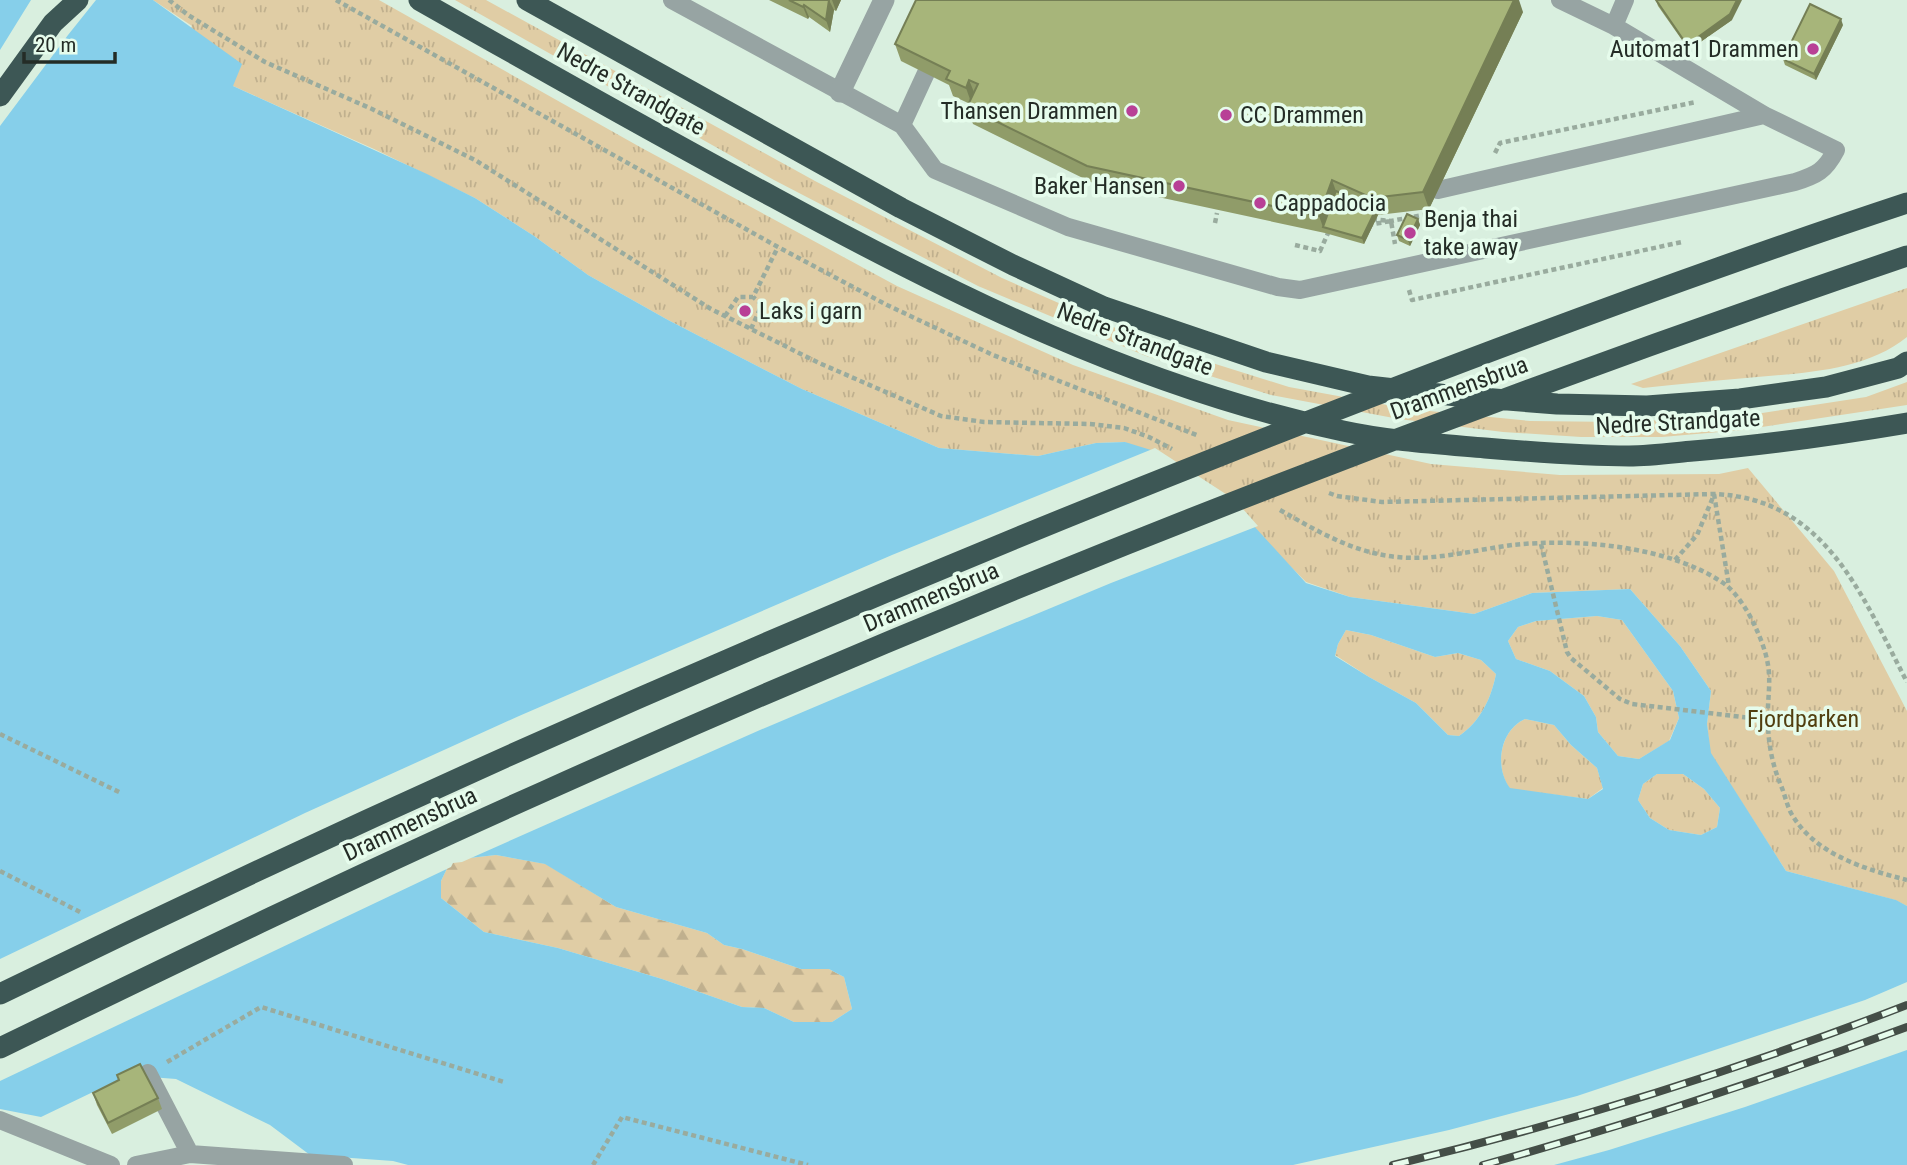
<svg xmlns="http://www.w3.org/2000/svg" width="1907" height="1165" font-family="'Roboto Condensed',sans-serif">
	<defs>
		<pattern id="grass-tufts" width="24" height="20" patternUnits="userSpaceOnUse" patternTransform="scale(1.75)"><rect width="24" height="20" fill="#e0cda5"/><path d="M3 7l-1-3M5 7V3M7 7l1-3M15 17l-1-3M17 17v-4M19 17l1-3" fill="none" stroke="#c0b08e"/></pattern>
		<pattern id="forest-firs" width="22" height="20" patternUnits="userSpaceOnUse" patternTransform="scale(1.75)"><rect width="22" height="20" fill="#e0cda5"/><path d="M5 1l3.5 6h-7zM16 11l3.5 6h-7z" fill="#c0b08e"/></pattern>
	</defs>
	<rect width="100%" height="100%" fill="#d9efdf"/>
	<path fill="url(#grass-tufts)" d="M 153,0 L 379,0 L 640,147 L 897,286 L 1073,365 L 1228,420 L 1431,464 L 1560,475 L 1719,474 L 1748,468 L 1834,571 L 1907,711 L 1907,906 L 1895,900 L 1786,871 L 1710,753 L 1707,724 L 1711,691 L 1680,646 L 1630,589 L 1532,593 L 1474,614 L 1350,597 L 1306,582 L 1284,560 L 1125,442 L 1096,443 L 1038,456 L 939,448 L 802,389 L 668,320 L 588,275 L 534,236 L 475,198 L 374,149 L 233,86 L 190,29 L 192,26 Z
		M 455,0 L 486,0 L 815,181 L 1002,278 L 1152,344 L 1289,387 L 1409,409 L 1530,421 L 1620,422 L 1743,416 L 1866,397 L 1907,382 L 1907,405 L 1742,430 L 1662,437 L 1581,437 L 1503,432 L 1399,419 L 1271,395 L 1146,356 L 978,286 L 774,180 Z
		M 1907,288 L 1907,337 C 1864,372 1800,373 1746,378 C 1712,381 1678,384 1643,388 L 1631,384 Z
		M 1597,616 L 1622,620 L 1673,691 L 1679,718 L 1669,741 L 1639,759 L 1618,756 L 1598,732 L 1596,717 L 1584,696 L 1550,671 L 1516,659 L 1508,641 L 1518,627 L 1536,621 Z
		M 1346,630 L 1371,635 L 1435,657 L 1458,653 L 1481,660 L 1496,674 C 1491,699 1480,722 1459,736 L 1448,735 L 1416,703 L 1369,677 L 1335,655 L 1338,644 Z
		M 1525,719 L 1554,725 L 1571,745 L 1597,768 L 1603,788 L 1588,799 L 1510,789 C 1494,767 1500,730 1525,719 Z
		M 1657,774 L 1683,774 L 1704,789 L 1720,808 L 1717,827 L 1701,835 L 1669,830 L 1650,818 L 1638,800 L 1643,784 Z"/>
	<path fill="url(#forest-firs)" d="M 496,855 L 546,864 L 616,907 L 707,933 L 724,945 L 742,949 L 801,969 L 829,969 L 844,977 L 852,1009 L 832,1022 L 794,1022 L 764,1008 L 742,1007 L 662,979 L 558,948 L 484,932 L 441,898 L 441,881 L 451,860 Z"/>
	<path fill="#86cfea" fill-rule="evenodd" d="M 0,0 L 153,0 L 242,64 L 233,86 L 427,174 L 475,198 L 534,236 L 588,275 L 668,320 L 802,389 L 939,448 L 1038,456 L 1096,443 L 1125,442 L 1151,450 L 1232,502 L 1306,583 L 1350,597 L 1474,614 L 1532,593 L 1630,589 L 1680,646 L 1711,691 L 1707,724 L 1711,753 L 1786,871 L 1896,900 L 1907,906 L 1907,1165 L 408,1165 L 393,1161 L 310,1155 L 270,1125 L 176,1079 L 150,1077 L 145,1067 L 41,1117 L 0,1109 ZM 1597,616 L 1622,620 L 1673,691 L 1679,718 L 1670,740 L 1639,759 L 1618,756 L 1598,732 L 1596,717 L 1584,696 L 1550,671 L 1516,659 L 1508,641 L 1518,627 L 1536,621 ZM 1346,630 L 1371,635 L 1435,657 L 1458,653 L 1481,660 L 1496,674 C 1491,699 1480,722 1459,736 L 1448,735 L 1416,703 L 1369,677 L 1335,656 L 1338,644 ZM 1525,719 L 1554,725 L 1571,745 L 1597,768 L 1603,789 L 1588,799 L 1510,788 C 1494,767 1500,730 1525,719 ZM 1657,774 L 1683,774 L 1704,789 L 1720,808 L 1717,827 L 1701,835 L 1669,830 L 1650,818 L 1638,800 L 1643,784 ZM 496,855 L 545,864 L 616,907 L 707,933 L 724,945 L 742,949 L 801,969 L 829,969 L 844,977 L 852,1009 L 832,1022 L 794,1022 L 764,1008 L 742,1007 L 662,979 L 558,948 L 484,932 L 441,898 L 441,881 L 451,860 Z"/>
	<path fill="#d9efdf" d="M 31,0 L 96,0 L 68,35 L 0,126 L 0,50 Z
		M 1155,448 L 1235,500 L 1258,526 L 1111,583 L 935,656 L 760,730 L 462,862 L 453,863 L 451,867 L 0,1081 L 0,959 L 305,813 L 519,716 L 892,555 Z
		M 1907,982 L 1907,1050 L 1745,1107 L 1609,1150 L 1554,1165 L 1293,1165 L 1449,1130 L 1577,1096 L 1865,1000 Z"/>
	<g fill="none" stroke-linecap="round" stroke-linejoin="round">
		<path stroke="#99ab9e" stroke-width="4.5" stroke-dasharray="5 3.5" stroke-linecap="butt" d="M 169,0 L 188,15 L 265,62 L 372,109 L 475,160 L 711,309 L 819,363 L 941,416 L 984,422 L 1090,424 L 1124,428 L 1149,437 L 1172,449
			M 336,0 L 778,247 L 887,305 L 993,355 L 1199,436
			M 1495,153 L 1500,143 L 1696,102
			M 1372,219 L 1391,221 L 1428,214
			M 1215,223 L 1217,213
			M 1368,225 L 1391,221 L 1395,244
			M 1295,245 L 1320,251 L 1329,231
			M 1409,290 L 1412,300 L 1682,242
			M 725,316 L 738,297 L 753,297 L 778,247
			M 751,329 L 760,309 L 760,303 L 753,297
			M 1329,493 L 1337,496 L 1382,502 L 1714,494 C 1826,498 1863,598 1907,682
			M 1714,494 L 1729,586
			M 1280,510 C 1317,531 1354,553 1397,557 C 1435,561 1474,550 1512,545 C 1578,538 1672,546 1726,585 C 1737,594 1748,611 1754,624 C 1761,639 1768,656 1769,674 C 1770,690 1767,706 1768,721 C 1768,745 1773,767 1782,788 C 1785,796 1787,805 1791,813 C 1814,854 1864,869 1907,880
			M 1541,544 L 1567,652 L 1571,658 L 1620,699 L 1632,704 L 1768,720
			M 1675,560 L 1697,535 L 1714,495
			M 0,734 L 121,793
			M 0,871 L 80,912
			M 167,1062 L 261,1007 L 504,1082
			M 593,1165 L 622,1117 L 808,1165"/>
		<path stroke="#97a4a3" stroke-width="18" d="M 672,0 L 902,125 L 935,170 L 1068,227 L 1278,287 L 1300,290 L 1795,182 C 1817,175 1825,171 1836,150 L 1764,115 L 1614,26 L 1560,0
			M 1614,26 L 1625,0
			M 902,125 L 926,73
			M 1438,190 L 1764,115
			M 148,1073 L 190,1154
			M 0,1120 L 111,1165
			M 136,1165 L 190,1154 L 344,1165"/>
		<path stroke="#97a4a3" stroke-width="21" d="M 840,92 L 884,0"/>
		<path stroke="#3d5755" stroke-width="21" d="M 419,0 C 537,67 655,134 775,198 C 955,296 1140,388 1343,431 C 1389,441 1438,444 1485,448 C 1533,452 1581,456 1629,456 C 1650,456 1672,453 1693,451 C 1765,445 1836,435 1907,423
			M 527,0 L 901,208 L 1013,265 L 1104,307 L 1266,362 L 1368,386 L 1457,396 L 1557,404 L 1647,406 L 1740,399 L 1826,387 L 1898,368 L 1907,362
			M 0,96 L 53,23 L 78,0
			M 0,994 C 401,798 810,618 1225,454 C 1450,365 1677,279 1907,203
			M 0,1048 C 181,960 361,873 545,791 C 990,591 1445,413 1907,256"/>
		<g stroke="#444e47" stroke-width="8">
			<path id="rail" d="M 1393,1165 C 1568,1123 1739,1070 1907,1005
				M 1483,1165 C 1628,1125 1766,1079 1907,1027"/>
		</g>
		<use href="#rail" stroke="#e6fcec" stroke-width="5" stroke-dasharray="16" stroke-linecap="butt"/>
	</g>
	<path fill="#909c69" d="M 769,0 L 841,0 L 836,11 L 834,10 L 830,32 L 809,17 L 808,19 Z
		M 1656,0 L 1732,20 L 1689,50 L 1658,6 Z
		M 1523,12 L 1429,209 L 1378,215 L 1364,244 L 1325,233 L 1093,183 L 973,124 L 967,107 L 968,103 L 953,96 L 949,85 L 901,61 L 895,44 Z
		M 1843,25 L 1816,80 L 1785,65 L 1783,59 Z
		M 1418,219 L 1420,225 L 1410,246 L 1399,241 L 1397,235 Z
		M 93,1093 L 158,1098 L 162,1109 L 112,1134 L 97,1105 Z"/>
	<path fill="#757f55" d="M 829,0 L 834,10 L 830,32 L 826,20 Z
		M 832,0 L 841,0 L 836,11 Z
		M 1514,0 L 1519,0 L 1523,12 L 1429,209 L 1423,192 Z
		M 1737,0 L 1742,0 L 1732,20 L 1689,50 L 1687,45 Z
		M 804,5 L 809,17 L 808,19 L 803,7 Z
		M 1841,19 L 1843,25 L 1816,80 L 1814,74 Z
		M 969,80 L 976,97 L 972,105 L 966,88 Z
		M 1332,180 L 1338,197 L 1323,227 L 1319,216 Z
		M 1376,209 L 1378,215 L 1364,244 L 1362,238 Z
		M 1418,219 L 1420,225 L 1410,246 L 1408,240 Z"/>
	<path fill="#a7b57a" stroke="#757f55" stroke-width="2" d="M 789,0 L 829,0 L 826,20 L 804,5 L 803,7 Z
		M 916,0 L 1514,0 L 1423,192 L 1372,198 L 1332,180 L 1319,216 L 1087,166 L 967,107 L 978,84 L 969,80 L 966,88 L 946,79 L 950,71 L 895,44 Z
		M 1656,0 L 1737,0 L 1730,14 L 1687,45 Z
		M 1810,4 L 1841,19 L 1814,74 L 1783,59 Z
		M 1336,191 L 1376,209 L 1362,238 L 1323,227 Z
		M 1407,214 L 1418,219 L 1408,240 L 1397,235 Z
		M 140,1064 L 158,1098 L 108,1123 L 93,1093 L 119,1080 L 117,1075 Z"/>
	<g fill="#b84096" stroke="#e6fcec" stroke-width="2.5">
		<circle cx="1813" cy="49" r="7"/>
		<circle cx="1132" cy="111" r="7"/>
		<circle cx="1226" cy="115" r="7"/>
		<circle cx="1179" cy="186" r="7"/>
		<circle cx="1260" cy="203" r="7"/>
		<circle cx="1410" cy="233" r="7"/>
		<circle cx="745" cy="311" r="7"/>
	</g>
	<g text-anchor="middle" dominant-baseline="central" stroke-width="7" stroke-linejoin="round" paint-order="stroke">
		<g font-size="24" fill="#242c26" stroke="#e6fcec" text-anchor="start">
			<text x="1799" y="49" text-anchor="end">Automat1 Drammen</text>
			<text x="1118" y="111" text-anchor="end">Thansen Drammen</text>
			<text x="1240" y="115">CC Drammen</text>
			<text x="1165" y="186" text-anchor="end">Baker Hansen</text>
			<text x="1274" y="203">Cappadocia</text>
			<text x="1424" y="219">Benja thai<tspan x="1424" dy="28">take away</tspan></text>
			<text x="759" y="311">Laks i garn</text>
		</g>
		<g font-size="24" fill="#242c26" stroke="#e6fcec">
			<text transform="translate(631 89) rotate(29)">Nedre Strandgate</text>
			<text transform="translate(1135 339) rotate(21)">Nedre Strandgate</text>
			<text transform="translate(1459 388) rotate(-20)">Drammensbrua</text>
			<text transform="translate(1678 422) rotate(-3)">Nedre Strandgate</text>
			<text transform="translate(931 597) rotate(-23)">Drammensbrua</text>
			<text transform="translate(410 824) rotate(-25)">Drammensbrua</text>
		</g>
		<g font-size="24" fill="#513e0f" stroke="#e6fcec">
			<text x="1803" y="719">Fjordparken</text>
		</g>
	</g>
	<path d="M24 52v10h91v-10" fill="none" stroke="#242c26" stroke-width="3.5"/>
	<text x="35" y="52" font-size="21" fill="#242c26" stroke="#e6fcec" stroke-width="5" paint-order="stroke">20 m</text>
</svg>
